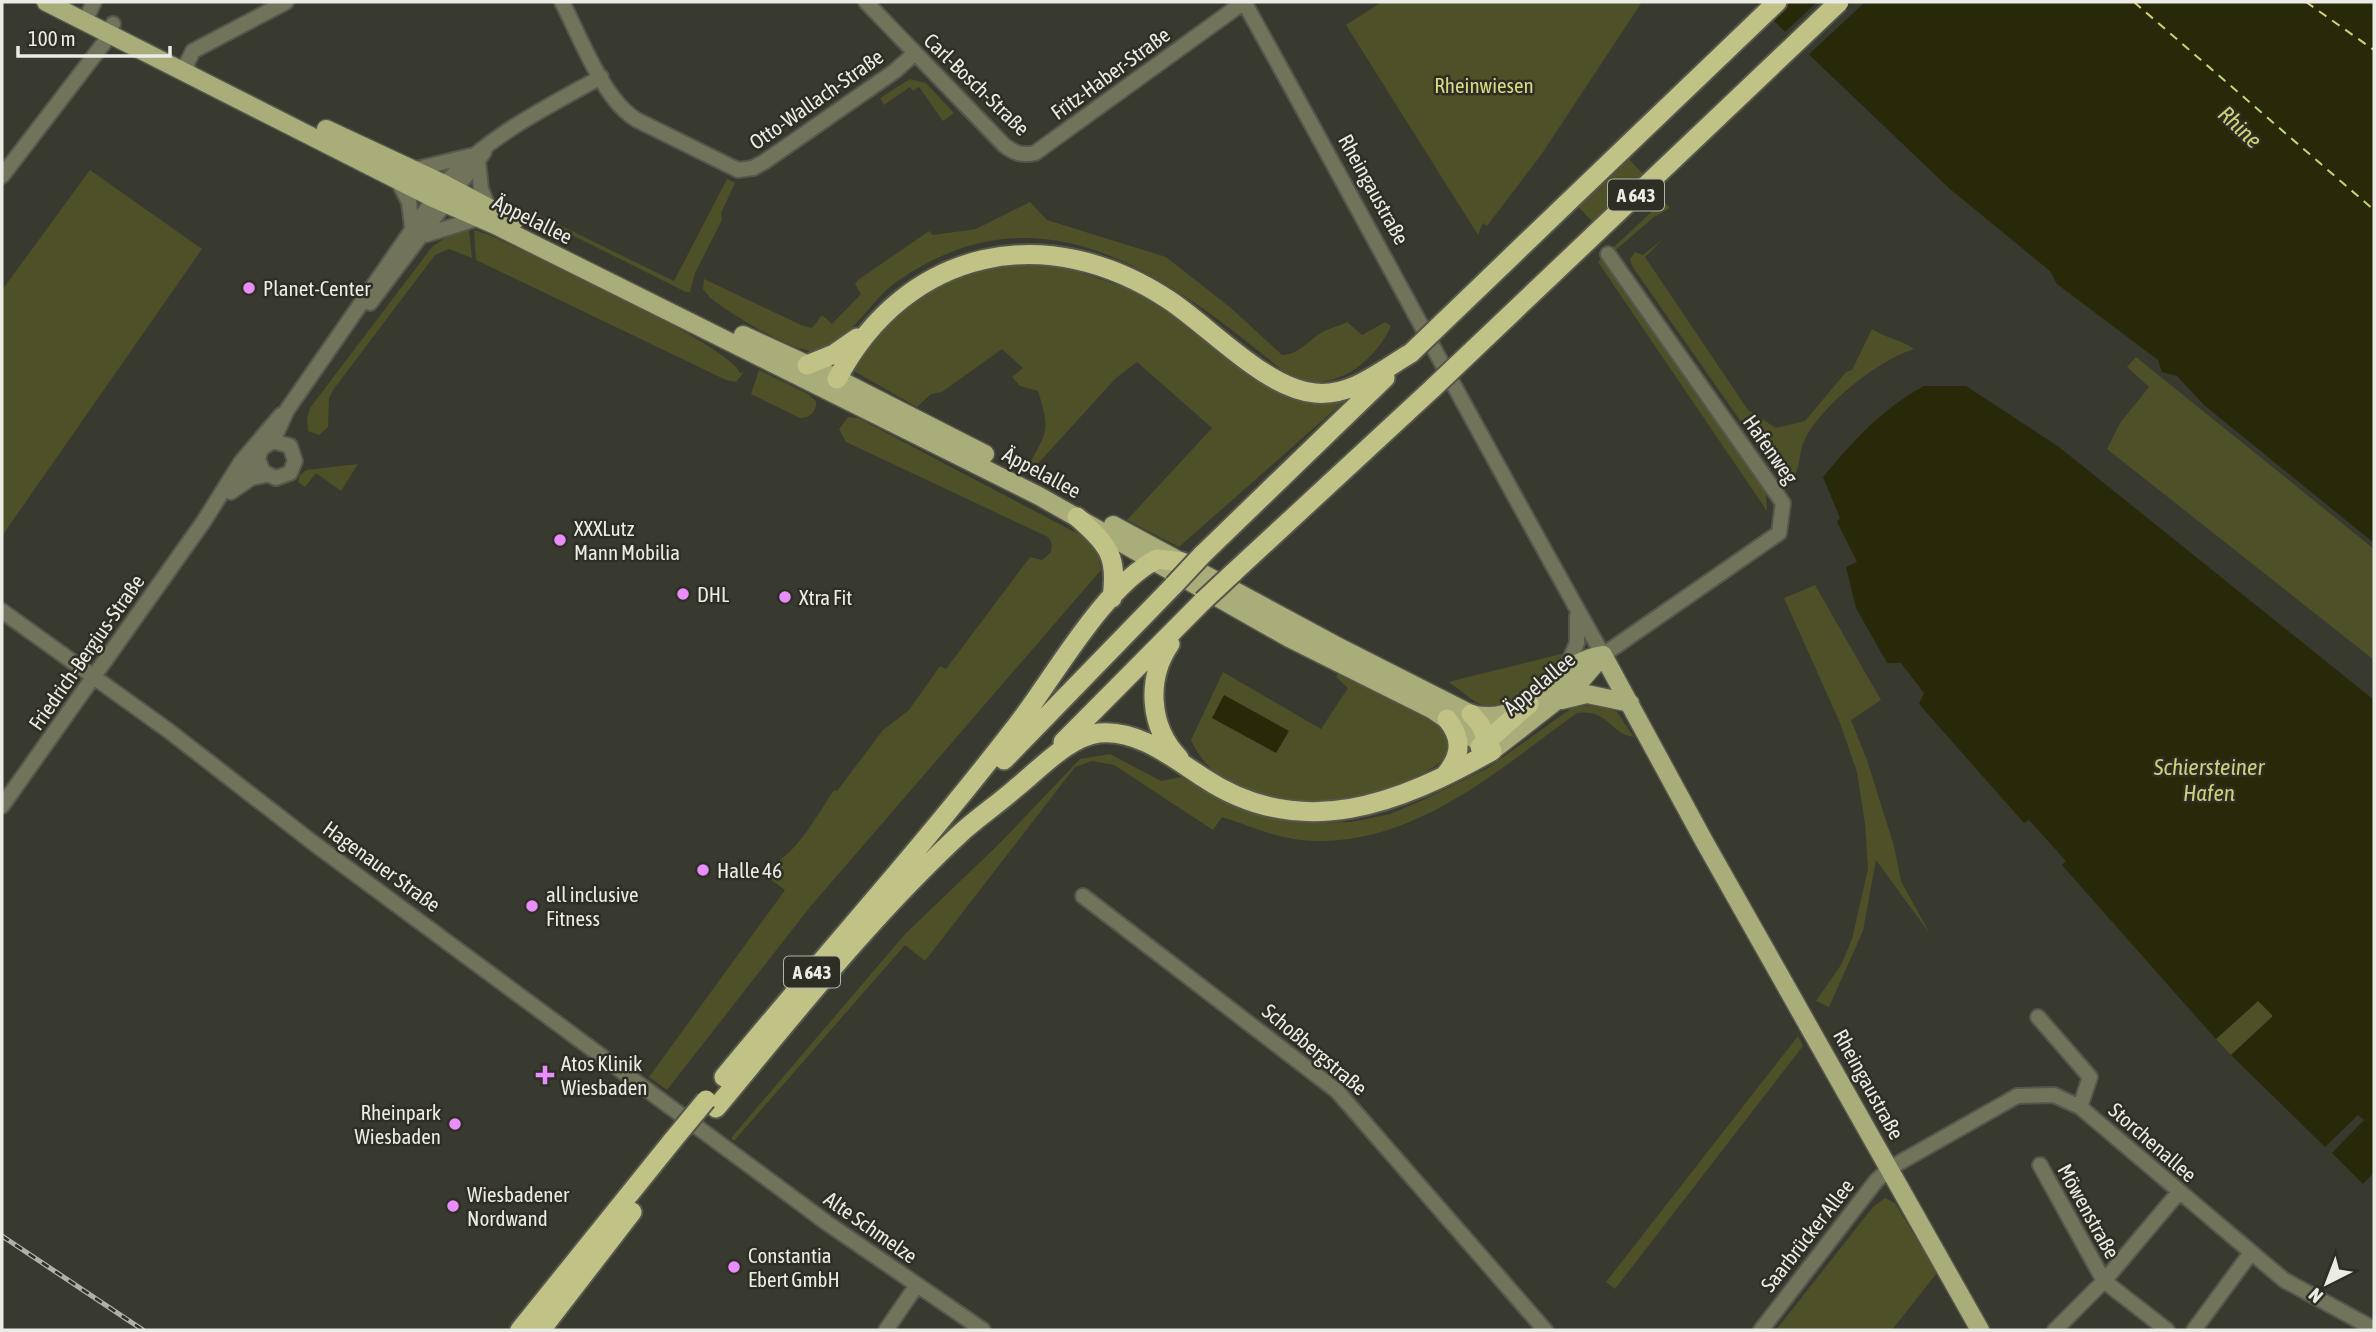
<svg xmlns="http://www.w3.org/2000/svg" width="2376" height="1332" font-family="'Asap Condensed',sans-serif">
	<rect width="100%" height="100%" fill="#38392f"/>
	<path fill="#4e5028" d="M 1382,2 L 1642,2 L 1541,155 L 1487,226 L 1483,223 L 1478,235 L 1346,25 Z
		M 910,79 L 926,83 L 954,113 L 943,121 L 919,87 L 913,91 L 910,87 L 884,105 L 880,98 Z
		M 1616,146 L 1656,187 L 1606,236 L 1566,194 Z
		M 90,170 L 202,249 L 2,536 L 2,290 Z
		M 727,179 L 735,183 L 721,213 L 722,220 L 695,273 L 690,292 L 686,292 L 526,212 L 533,212 L 674,281 Z
		M 1663,201 L 1670,208 L 1654,217 L 1605,259 L 1761,484 L 1766,493 L 1767,511 L 1598,262 Z
		M 1030,202 L 1047,220 L 1166,257 L 1231,308 L 1282,355 C 1298,355 1308,341 1321,333 C 1328,328 1338,327 1347,322 L 1362,335 L 1385,322 L 1391,326 C 1374,364 1328,398 1287,374 C 1170,279 1044,177 895,283 C 870,300 846,348 816,351 C 794,353 731,314 713,300 C 707,296 707,292 703,290 L 704,279 L 801,325 L 812,328 L 822,315 L 832,324 L 861,294 L 855,284 L 858,280 L 929,231 L 933,235 L 976,229 Z
		M 469,230 L 472,258 L 449,249 L 435,255 L 333,390 L 329,399 L 328,427 L 319,435 L 308,431 L 307,418 L 310,408 L 432,247 L 449,235 Z
		M 474,230 L 487,234 C 525,252 731,345 740,373 L 744,372 L 736,382 L 726,380 L 476,260 Z
		M 1663,239 L 1645,257 L 1748,410 L 1776,428 L 1805,421 L 1846,372 L 1852,370 L 1872,329 C 1886,338 1900,339 1914,349 C 1878,360 1822,405 1805,439 C 1797,455 1803,472 1787,483 L 1782,480 L 1632,266 L 1630,259 L 1635,252 L 1643,255 Z
		M 1040,263 L 1072,269 L 1134,291 L 1183,322 L 1239,365 L 1348,398 L 1179,547 L 1127,520 L 1212,428 L 1137,362 L 1116,378 L 1033,469 L 1028,466 C 1048,431 1050,430 1038,391 L 1020,386 L 1012,377 L 1023,368 L 1002,349 L 942,392 L 931,394 L 917,407 L 852,370 L 851,366 C 910,297 947,269 1040,263 Z
		M 2136,357 L 2374,549 L 2374,660 L 2107,449 L 2120,423 L 2149,387 L 2127,367 Z
		M 759,370 L 808,394 L 816,401 C 817,411 809,419 800,418 L 751,394 Z
		M 848,417 L 858,418 L 1084,537 L 1097,550 L 1101,570 L 810,907 L 667,1090 L 649,1077 L 785,890 L 759,871 C 796,858 813,821 834,790 L 837,791 L 883,730 L 909,710 L 940,666 L 946,669 L 1030,557 L 1042,560 L 1051,552 L 1052,544 L 1048,537 L 846,442 L 839,429 Z
		M 358,464 L 341,491 L 316,473 L 305,487 L 298,482 L 300,475 L 306,470 Z
		M 1815,585 L 1881,700 L 1851,720 L 1867,760 L 1894,846 L 1901,881 L 1930,934 L 1876,860 L 1863,931 L 1829,1007 L 1816,1001 L 1841,965 L 1852,939 L 1868,869 L 1865,824 L 1857,772 L 1840,723 L 1784,598 Z
		M 1565,653 C 1547,674 1510,717 1479,704 C 1468,698 1459,688 1448,682 Z
		M 1223,672 L 1321,729 L 1348,688 L 1336,677 L 1338,673 L 1374,687 L 1438,720 L 1453,745 C 1441,767 1425,773 1403,782 C 1338,810 1226,817 1191,740 Z
		M 1602,704 L 1617,712 L 1634,737 C 1611,735 1609,709 1577,713 C 1495,772 1409,851 1300,840 C 1274,837 1247,825 1222,817 L 1213,830 L 1114,765 L 1092,761 L 1075,767 L 925,961 L 905,945 L 734,1141 L 731,1138 L 906,933 L 999,844 L 1080,759 L 1110,754 L 1161,781 L 1181,777 L 1239,807 L 1274,819 L 1313,823 L 1351,822 L 1390,814 L 1423,800 L 1488,768 L 1573,707 Z
		M 2259,1000 L 2273,1016 L 2231,1055 L 2216,1039 Z
		M 1798,1036 L 1803,1046 L 1615,1289 L 1606,1282 Z
		M 1885,1198 L 1895,1203 L 1937,1273 L 1892,1330 L 1776,1330 L 1873,1207 Z"/>
	<path fill="#282909" d="M 1754,2 L 2374,2 L 2374,543 L 2204,405 L 2177,376 L 2162,372 L 2158,360 L 2057,284 L 2050,271 L 1950,189 Z
		M 1924,386 L 1966,386 L 2059,447 L 2374,700 L 2374,1172 L 2363,1184 L 2332,1153 L 2364,1120 L 2358,1115 L 2325,1147 L 2231,1055 L 2273,1016 L 2258,1001 L 2216,1039 L 2214,1037 L 2062,865 L 2066,861 L 2029,820 L 2024,823 L 1919,704 L 1924,693 L 1901,663 L 1887,663 L 1856,608 L 1846,567 L 1857,562 L 1837,522 L 1840,518 L 1823,477 C 1854,440 1882,409 1924,386 Z
		M 1224,695 L 1289,731 L 1276,753 L 1212,718 Z"/>
	<path fill="#38392f" d="M 1817,2 L 1865,2 L 1806,57 L 1783,34 Z"/>
	<g fill="none" stroke-linecap="round" stroke-linejoin="round">
		<path stroke="#cdd279" stroke-width="2" stroke-dasharray="9 7" stroke-linecap="butt" d="M 2134,2 L 2374,210
			M 2306,2 L 2374,50"/>
		<g stroke="#55564c" stroke-width="18">
			<path id="minor" d="M 562,2 C 580,36 603,100 637,120 L 738,170 L 753,168 L 764,162 L 895,71 L 915,53
				M 866,2 L 1004,145 C 1014,153 1022,156 1035,153 L 1244,2
				M 1244,2 C 1365,219 1481,439 1603,655 L 1779,533 L 1783,503 L 1608,254
				M 85,21 L 94,2
				M 188,72 L 187,63 L 193,51 L 286,2
				M 478,161 L 481,189 L 489,209
				M 412,170 L 470,156
				M 2,176 L 104,43 L 113,24
				M 396,177 L 409,202 L 412,227
				M 425,235 L 479,218
				M 370,303 L 484,152
				M 273,441 L 287,410 L 444,184 C 488,136 545,108 601,77
				M 235,476 L 258,459 L 261,449 L 273,441 L 290,446 L 295,461 L 290,473 L 276,478 L 263,472 L 258,459
				M 231,492 L 251,478 L 266,475
				M 2,611 L 169,731 L 312,842 L 827,1223 L 983,1330
				M 1565,671 L 1577,643 L 1577,616
				M 2,806 L 204,521 L 241,462 L 281,415
				M 1083,896 L 1337,1091 L 1545,1330
				M 2038,1017 L 2090,1077 L 2080,1107
				M 2040,1165 L 2104,1281 L 2167,1330
				M 886,1330 L 917,1285
				M 1761,1330 L 1876,1181 L 1890,1168 L 2017,1096 L 2054,1095 L 2080,1107 L 2284,1280 L 2374,1329
				M 2055,1330 L 2104,1281 L 2179,1192
				M 2194,1330 L 2250,1254"/>
		</g>
		<g stroke="#55564c" stroke-width="21">
			<path id="major" d="M 46,2 L 433,198 L 495,225 L 1039,496 L 1289,638 L 1433,710 L 1492,751 L 1578,684 L 1603,655
				M 326,129 L 444,184 L 514,221
				M 743,335 L 828,374 L 985,454
				M 1113,525 L 1335,645 L 1471,714 C 1534,729 1549,662 1603,655
				M 1603,655 L 1704,841 L 1980,1330
				M 1562,700 L 1587,694 L 1630,703"/>
		</g>
		<g stroke="#55564c" stroke-width="23">
			<path id="highway" d="M 1564,206 L 1777,2
				M 807,365 L 834,354 L 857,338
				M 837,379 C 907,247 1047,219 1169,300 C 1210,327 1266,389 1315,393 C 1351,397 1382,370 1411,353
				M 1077,517 C 1108,545 1118,555 1112,598
				M 1202,555 L 1385,378
				M 1233,573 L 1433,388
				M 1170,644 C 1146,679 1149,727 1179,758
				M 1063,742 L 1203,601
				M 1480,747 L 1529,704
				M 1004,760 L 1174,585
				M 1446,774 C 1462,754 1462,738 1447,719
				M 724,1077 C 821,959 924,846 1017,725 C 1055,676 1103,587 1157,559 L 1182,562
				M 716,1108 C 795,1013 872,915 963,831 C 980,816 999,803 1016,788 C 1040,769 1068,737 1099,733 C 1138,729 1173,758 1204,778 C 1302,843 1400,803 1492,751 L 1480,724 L 1471,714
				M 520,1330 L 673,1140
				M 541,1330 L 632,1212"/>
		</g>
		<use href="#minor" stroke="#71735a" stroke-width="14"/>
		<use href="#major" stroke="#a9ad79" stroke-width="18"/>
		<use href="#highway" stroke="#c0c385" stroke-width="19"/>
		<g stroke="#afb0a8" stroke-width="5">
			<path id="rail" d="M 2,1236 L 143,1330"/>
		</g>
		<use href="#rail" stroke="#2e2e25" stroke-width="2.5" stroke-dasharray="8" stroke-linecap="butt"/>
		<g stroke="#55564c" stroke-width="23" stroke-linecap="butt">
			<path id="highway-bridge" d="M 1411,353 L 1564,206
				M 1433,388 L 1839,2
				M 1174,585 L 1202,555
				M 1203,601 L 1233,573
				M 673,1140 L 706,1100"/>
		</g>
		<use href="#highway-bridge" stroke="#c0c385" stroke-width="19"/>
	</g>
	<g fill="#ea8dfc" stroke="#2e2e25" stroke-width="2.5">
		<circle cx="249" cy="288" r="7"/>
		<circle cx="560" cy="540" r="7"/>
		<circle cx="683" cy="594" r="7"/>
		<circle cx="785" cy="597" r="7"/>
		<circle cx="703" cy="870" r="7"/>
		<circle cx="532" cy="906" r="7"/>
		<path d="M541.5 1064.5h7v7h7v7h-7v7h-7v-7h-7v-7h7z"/>
		<circle cx="455" cy="1124" r="7"/>
		<circle cx="453" cy="1206" r="7"/>
		<circle cx="734" cy="1267" r="7"/>
	</g>
	<g text-anchor="middle" dominant-baseline="central" stroke-width="5" stroke-linejoin="round" paint-order="stroke">
		<g fill="#2e2e25" stroke="#b2b3ac" stroke-width="2">
			<rect x="1608" y="179.5" width="56" height="31" rx="5"/>
			<rect x="784" y="956.5" width="56" height="31" rx="5"/>
		</g>
		<g font-size="19" font-weight="bold" fill="#ebece6">
			<text x="1636" y="195">A 643</text>
			<text x="812" y="972">A 643</text>
		</g>
		<g font-size="21" fill="#ebece6" stroke="#2e2e25">
			<text transform="translate(1110 73) rotate(-36)">Fritz-Haber-Straße</text>
			<text transform="translate(977 84) rotate(44)">Carl-Bosch-Straße</text>
			<text transform="translate(816 99) rotate(-35)">Otto-Wallach-Straße</text>
			<text transform="translate(1374 189) rotate(61)">Rheingaustraße</text>
			<text transform="translate(533 219) rotate(26)">Äppelallee</text>
			<text transform="translate(1771 449) rotate(55)">Hafenweg</text>
			<text transform="translate(1042 472) rotate(28)">Äppelallee</text>
			<text transform="translate(86 652) rotate(-55)">Friedrich-Bergius-Straße</text>
			<text transform="translate(1539 683) rotate(-40)">Äppelallee</text>
			<text transform="translate(382 866) rotate(36)">Hagenauer Straße</text>
			<text transform="translate(1315 1049) rotate(40)">Schoßbergstraße</text>
			<text transform="translate(1869 1084) rotate(61)">Rheingaustraße</text>
			<text transform="translate(2153 1142) rotate(41)">Storchenallee</text>
			<text transform="translate(2089 1211) rotate(61)">Möwenstraße</text>
			<text transform="translate(871 1227) rotate(35)">Alte Schmelze</text>
			<text transform="translate(1807 1235) rotate(-52)">Saarbrücker Allee</text>
		</g>
		<g font-size="21" fill="#d7dc83" stroke="#2e2e25">
			<text x="1484" y="85">Rheinwiesen</text>
		</g>
		<g font-size="21" fill="#ebece6" stroke="#2e2e25" text-anchor="start">
			<text x="263" y="288">Planet-Center</text>
			<text x="574" y="528">XXXLutz<tspan x="574" dy="24">Mann Mobilia</tspan></text>
			<text x="697" y="594">DHL</text>
			<text x="799" y="597">Xtra Fit</text>
			<text x="717" y="870">Halle 46</text>
			<text x="546" y="894">all inclusive<tspan x="546" dy="24">Fitness</tspan></text>
			<text x="561" y="1063">Atos Klinik<tspan x="561" dy="24">Wiesbaden</tspan></text>
			<text x="441" y="1112" text-anchor="end">Rheinpark<tspan x="441" dy="24">Wiesbaden</tspan></text>
			<text x="467" y="1194">Wiesbadener<tspan x="467" dy="24">Nordwand</tspan></text>
			<text x="748" y="1255">Constantia<tspan x="748" dy="24">Ebert GmbH</tspan></text>
		</g>
		<g font-size="23" font-style="italic" fill="#cdd279" stroke="#2e2e25">
			<text transform="translate(2240 127) rotate(43)">Rhine</text>
			<text x="2209" y="767">Schiersteiner<tspan x="2209" dy="26">Hafen</tspan></text>
		</g>
	</g>
	<rect width="2376" height="1332" fill="none" stroke="#ebece6" stroke-width="7"/>
	<g transform="translate(2327 1283) rotate(222)" stroke="#2e2e25" stroke-width="5" paint-order="stroke">
	<path d="M0-5L12 26L0 18L-12 26Z" fill="#ebece6"/>
	<text y="-10" font-size="19" font-weight="bold" text-anchor="middle" fill="#ebece6">N</text>
	</g>
	<path d="M18 46v10h152v-10" fill="none" stroke="#ebece6" stroke-width="3.5"/>
	<text x="28" y="46" font-size="21" fill="#ebece6" stroke="#2e2e25" stroke-width="5" paint-order="stroke">100 m</text>
</svg>
